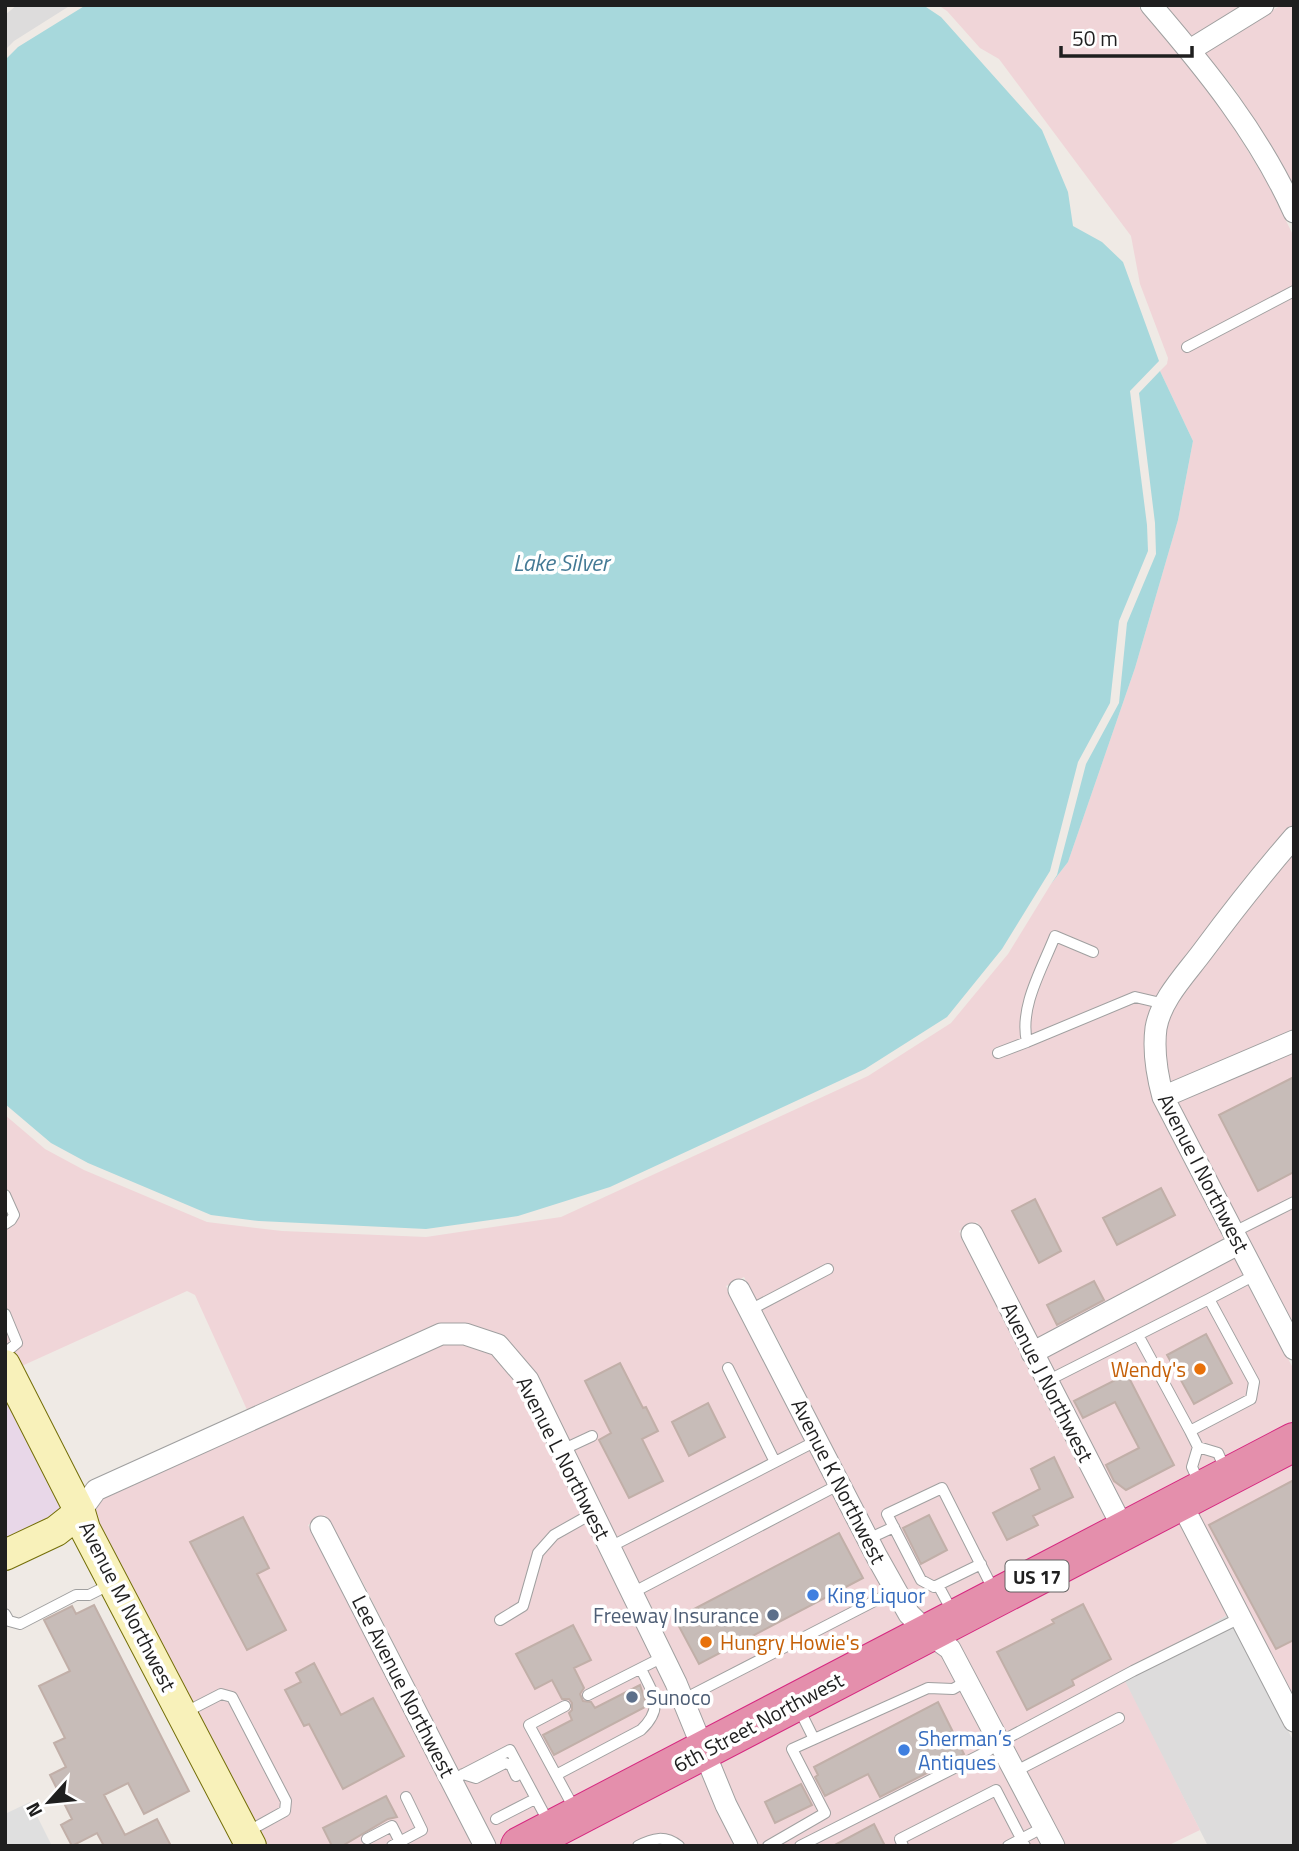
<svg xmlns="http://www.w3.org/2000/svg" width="1299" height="1851" font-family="'Titillium Web',sans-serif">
	<rect width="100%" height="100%" fill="#efeae5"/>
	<path fill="#dddcdc" d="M 17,5 L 71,5 L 14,41 L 5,50 L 5,15 Z
		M 1227,1615 L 1294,1742 L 1294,1846 L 1208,1846 L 1122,1677 Z"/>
	<path fill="#f0d5d8" d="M 938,5 L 1137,5 L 1218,102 L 1267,182 L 1294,237 L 1294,823 L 1247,878 L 1145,1052 L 1151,1094 L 1157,1110 L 1225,1241 L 1037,1340 L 977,1222 L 959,1231 L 1111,1527 L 931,1621 L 917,1608 L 886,1553 L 778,1340 L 744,1277 L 726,1286 L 912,1631 L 709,1737 L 537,1375 L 469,1325 L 248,1412 L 195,1295 L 187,1291 L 24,1365 L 19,1370 L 5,1344 L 5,1115 L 45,1149 L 84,1170 L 207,1222 L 282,1231 L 426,1237 L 561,1217 L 868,1076 L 951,1023 L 1008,954 L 1051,884 L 1068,862 L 1135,668 L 1178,520 L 1193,441 L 1160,371 L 1167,364 L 1168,358 L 1140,284 L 1131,236 L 999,59 L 980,48 L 947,11 Z
		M 1164,5 L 1244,5 L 1192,38 Z
		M 1282,5 L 1294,5 L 1294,189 L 1265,137 L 1236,91 L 1204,52 L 1245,25 Z
		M 1294,851 L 1294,1032 L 1170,1085 L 1165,1049 L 1166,1028 L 1175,1003 L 1257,895 Z
		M 1294,1051 L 1294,1327 L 1176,1102 Z
		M 1234,1256 L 1294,1370 L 1294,1432 L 1129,1518 L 1045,1356 Z
		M 442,1344 L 463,1344 L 491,1353 L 520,1385 L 666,1687 L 691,1746 L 497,1846 L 362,1581 L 325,1515 L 308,1525 L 344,1590 L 474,1846 L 263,1846 L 94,1524 L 92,1510 L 103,1497 Z
		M 1294,1452 L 1294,1699 L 1193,1505 Z
		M 1175,1514 L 1227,1615 L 1123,1677 L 1200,1830 L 1167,1846 L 1065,1846 L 959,1645 L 946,1634 Z
		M 926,1644 L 942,1656 L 1042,1846 L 758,1846 L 735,1801 L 715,1754 Z
		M 698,1763 L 735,1846 L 538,1846 Z"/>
	<path fill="#e8d7e8" d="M 5,1388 L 68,1510 L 5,1545 Z"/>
	<path fill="#dfdfdf" d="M 30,1802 L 52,1846 L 5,1846 L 5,1814 Z"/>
	<path fill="#a7d8dc" d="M 86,5 L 923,5 L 941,17 L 1042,130 L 1068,192 L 1073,226 L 1102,242 L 1123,262 L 1159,361 L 1130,391 L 1147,525 L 1148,551 L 1119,621 L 1110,703 L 1078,762 L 1050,871 L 1002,949 L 947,1017 L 865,1069 L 610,1187 L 518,1216 L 426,1229 L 259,1221 L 211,1215 L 88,1163 L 51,1143 L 5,1104 L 5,60 L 18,47 Z
		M 1160,371 L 1193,441 L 1178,520 L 1135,668 L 1068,862 L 1051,884 L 1057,875 L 1086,764 L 1119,703 L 1127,623 L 1156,554 L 1155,523 L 1139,393 Z"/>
	<path fill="#c7bcb8" stroke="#c1afa8" stroke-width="2" d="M 1294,1077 L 1294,1172 L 1258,1191 L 1219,1115 Z
		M 1161,1188 L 1175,1215 L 1117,1245 L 1103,1218 Z
		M 1035,1199 L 1061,1251 L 1039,1263 L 1012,1211 Z
		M 1094,1281 L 1104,1300 L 1057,1325 L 1047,1305 Z
		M 1206,1334 L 1232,1383 L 1194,1404 L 1167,1355 Z
		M 620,1363 L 643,1408 L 646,1407 L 658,1431 L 642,1439 L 663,1481 L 629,1498 L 599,1440 L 611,1433 L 585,1381 Z
		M 1127,1374 L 1174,1465 L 1126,1490 L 1114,1481 L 1106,1465 L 1139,1448 L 1115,1402 L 1083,1418 L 1074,1401 Z
		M 708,1403 L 725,1437 L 689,1456 L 672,1422 Z
		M 1054,1457 L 1073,1497 L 1033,1516 L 1038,1525 L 1007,1540 L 993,1513 L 1040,1489 L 1031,1469 Z
		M 1294,1480 L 1294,1640 L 1276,1649 L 1209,1525 Z
		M 929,1515 L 947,1550 L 921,1564 L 903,1528 Z
		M 243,1517 L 269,1568 L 257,1574 L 286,1630 L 247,1650 L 190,1542 Z
		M 839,1533 L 863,1578 L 699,1664 L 675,1619 Z
		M 1083,1604 L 1111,1659 L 1072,1680 L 1074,1685 L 1027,1710 L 997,1652 L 1054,1623 L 1052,1620 Z
		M 94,1605 L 189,1791 L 144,1814 L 128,1783 L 104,1795 L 125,1835 L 157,1819 L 171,1846 L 104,1846 L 97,1833 L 72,1846 L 61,1825 L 72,1819 L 50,1775 L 66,1767 L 54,1743 L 65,1738 L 39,1686 L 70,1671 L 44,1620 L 72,1606 L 76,1614 Z
		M 573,1625 L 591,1660 L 574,1668 L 584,1688 L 580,1694 L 583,1701 L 591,1702 L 595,1708 L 640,1685 L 647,1706 L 554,1755 L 543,1735 L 572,1720 L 569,1713 L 572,1710 L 572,1703 L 569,1699 L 562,1699 L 552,1680 L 535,1689 L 516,1654 Z
		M 314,1663 L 341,1715 L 373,1698 L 404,1756 L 343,1789 L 309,1724 L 304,1726 L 285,1690 L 301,1682 L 296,1673 Z
		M 938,1702 L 964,1754 L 880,1797 L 868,1774 L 825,1796 L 815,1777 L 818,1775 L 814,1767 Z
		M 801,1784 L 812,1805 L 775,1823 L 765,1802 Z
		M 386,1796 L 397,1817 L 388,1819 L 342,1846 L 332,1846 L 323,1828 Z
		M 874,1824 L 885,1846 L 833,1846 Z"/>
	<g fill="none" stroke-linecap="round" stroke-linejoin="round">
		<g stroke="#a0a0a0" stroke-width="12">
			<path id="lane" d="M 1187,347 L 1294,291
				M 1093,952 L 1055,936 C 1042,969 1019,1007 1027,1042 L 1135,997 L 1165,1004
				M 998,1053 L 1027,1042
				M 5,1195 L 14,1215 L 11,1220 L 5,1224
				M 1232,1233 L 1294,1202
				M 1209,1299 L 1255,1275
				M 750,1310 L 828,1269
				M 5,1314 L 17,1343 L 5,1353
				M 1138,1335 L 1190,1431
				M 728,1368 L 775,1462
				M 1047,1381 L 1209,1299 L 1254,1382 L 1251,1399 L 1190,1431 L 1198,1447
				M 562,1450 L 592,1436
				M 1199,1483 L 1192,1467 L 1198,1447 L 1218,1453 L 1226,1471
				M 868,1539 L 894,1527
				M 610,1547 L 818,1440
				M 981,1564 L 934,1587 L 921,1580 L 887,1514 L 942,1488 L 994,1591
				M 938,1585 L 953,1613
				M 632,1593 L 840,1484
				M 5,1614 L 9,1621 L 20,1624 L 76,1595 L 89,1595 L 111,1584
				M 500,1620 L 523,1606 L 538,1553 L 554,1535 L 593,1513
				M 588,1695 L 663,1657
				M 682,1700 L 896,1590
				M 565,1706 L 529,1725 L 575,1810
				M 798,1707 L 814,1739
				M 182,1714 L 221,1694 L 232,1697 L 286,1801 L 285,1811 L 247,1832
				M 1016,1771 L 1119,1718
				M 463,1774 L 476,1778 L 505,1763 L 511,1765 L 516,1776
				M 556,1775 L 641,1730 C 665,1707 653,1694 641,1669
				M 452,1780 L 510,1750 L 549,1823
				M 496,1819 L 535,1799
				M 367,1839 L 392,1826 L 402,1846
				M 392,1846 L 422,1830 L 406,1797
				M 638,1846 C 653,1838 665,1835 679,1846
				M 768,1846 L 825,1813 L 792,1749 L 928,1688 L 953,1689 L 967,1681
				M 800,1846 L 988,1751 L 1000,1742 L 1133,1671 L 1240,1618
				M 903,1846 L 900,1839 L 996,1790 L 1025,1846
				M 1008,1846 L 1044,1827"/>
		</g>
		<g stroke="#a0a0a0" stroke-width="23">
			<path id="street" d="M 1151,5 C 1206,69 1259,134 1294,212
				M 1190,50 L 1263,5
				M 1294,837 C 1262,874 1232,912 1203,951 C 1186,974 1161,999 1156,1028 C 1153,1051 1157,1075 1163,1097 L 1294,1349
				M 1163,1097 L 1294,1041
				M 972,1234 L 1124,1530
				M 739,1290 L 877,1557 L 909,1614 L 928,1633 L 950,1649 L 1054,1846
				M 1032,1353 L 1238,1244
				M 1180,1501 L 1294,1721
				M 80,1512 L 96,1490 L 441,1334 L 465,1334 L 498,1345 L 528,1380 L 676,1683 L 726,1805 L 747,1846
				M 321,1527 L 485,1846"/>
		</g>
		<g stroke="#736e08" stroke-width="32">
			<path id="secondary" d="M 5,1365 L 80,1512 L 85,1529 L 251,1846
				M 5,1555 L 56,1531 L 80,1512"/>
		</g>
		<g stroke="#d62980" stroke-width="40">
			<path id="highway" d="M 520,1846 L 1294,1442"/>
		</g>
		<use href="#lane" stroke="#fff" stroke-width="10"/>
		<use href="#street" stroke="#fff" stroke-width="21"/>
		<use href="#secondary" stroke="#f8f1ba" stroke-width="30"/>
		<use href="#highway" stroke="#e48fac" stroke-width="38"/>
	</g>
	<g fill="#e8710a" stroke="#fff" stroke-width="2.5">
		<circle cx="1200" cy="1369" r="7"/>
		<circle cx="706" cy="1642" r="7"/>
	</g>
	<g fill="#3f7fe0" stroke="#fff" stroke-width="2.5">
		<circle cx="813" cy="1595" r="7"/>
		<circle cx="904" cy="1750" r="7"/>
	</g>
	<g fill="#5c6f8a" stroke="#fff" stroke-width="2.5">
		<circle cx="773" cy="1615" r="7"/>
		<circle cx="632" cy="1697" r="7"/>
	</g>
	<g text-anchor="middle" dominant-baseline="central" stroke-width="7" stroke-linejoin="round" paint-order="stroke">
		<rect fill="#fff" stroke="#626262" stroke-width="2" x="1005.5" y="1560.5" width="63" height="31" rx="5"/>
		<g font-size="19" font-weight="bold" fill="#1f1f1f">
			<text x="1037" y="1576">US 17</text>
		</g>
		<g font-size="21" fill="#1f1f1f" stroke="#fff">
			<text transform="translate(1204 1173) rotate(63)">Avenue I Northwest</text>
			<text transform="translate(1048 1382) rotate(63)">Avenue J Northwest</text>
			<text transform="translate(564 1458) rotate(63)">Avenue L Northwest</text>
			<text transform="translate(839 1481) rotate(63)">Avenue K Northwest</text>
			<text transform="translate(128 1606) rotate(63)">Avenue M Northwest</text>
			<text transform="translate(404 1686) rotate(63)">Lee Avenue Northwest</text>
			<text transform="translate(758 1722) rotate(-28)">6th Street Northwest</text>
		</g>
		<g font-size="21" fill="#c56008" stroke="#fff" text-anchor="end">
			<text x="1186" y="1369">Wendy's</text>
			<text x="720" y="1642" text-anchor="start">Hungry Howie's</text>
		</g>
		<g font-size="21" fill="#366cbe" stroke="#fff" text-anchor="start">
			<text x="827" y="1595">King Liquor</text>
			<text x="918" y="1738">Sherman’s<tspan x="918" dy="24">Antiques</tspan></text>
		</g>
		<g font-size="21" fill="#4e5e75" stroke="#fff" text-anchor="end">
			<text x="759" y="1615">Freeway Insurance</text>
			<text x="646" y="1697" text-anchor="start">Sunoco</text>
		</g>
		<g font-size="23" font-style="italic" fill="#447a95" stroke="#fff">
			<text x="561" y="562">Lake Silver</text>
		</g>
	</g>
	<rect width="1299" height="1851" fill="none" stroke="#1f1f1f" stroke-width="14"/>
	<g transform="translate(49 1802) rotate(243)" stroke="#ffffff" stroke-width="5" paint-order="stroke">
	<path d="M0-5L12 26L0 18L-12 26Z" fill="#1f1f1f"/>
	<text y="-10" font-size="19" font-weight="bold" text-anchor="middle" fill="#1f1f1f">N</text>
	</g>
	<path d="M1061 46v10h131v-10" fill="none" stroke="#1f1f1f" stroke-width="3.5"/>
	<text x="1072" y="46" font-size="21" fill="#1f1f1f" stroke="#ffffff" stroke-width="5" paint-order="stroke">50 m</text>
</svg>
